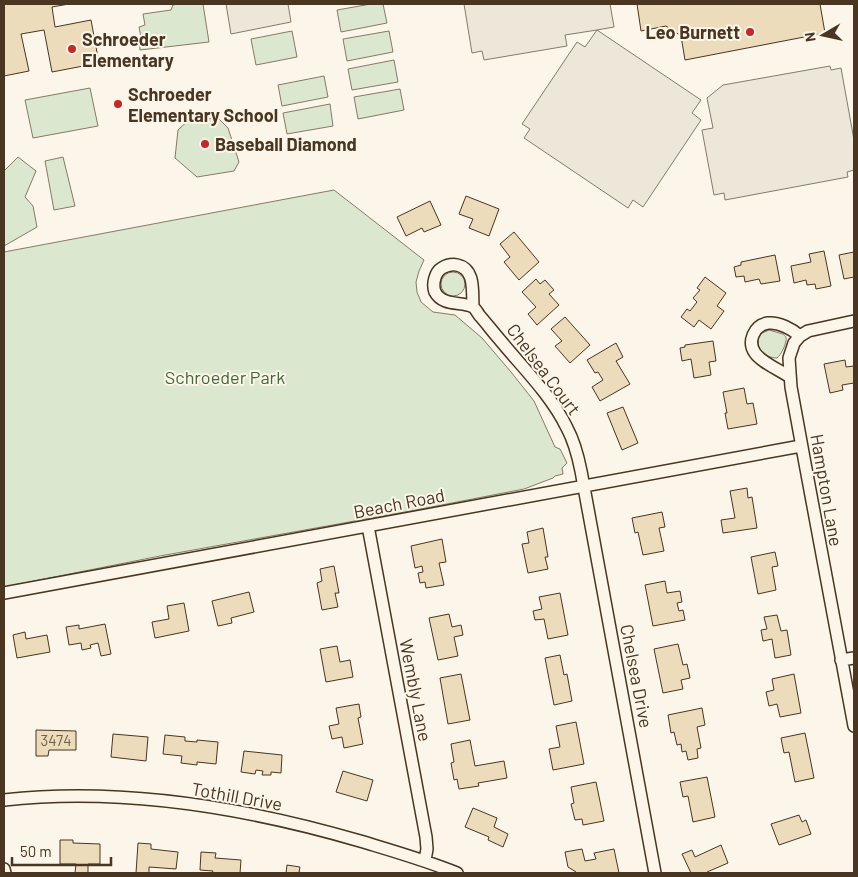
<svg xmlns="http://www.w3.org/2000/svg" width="858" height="877" font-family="Barlow,sans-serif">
	<rect width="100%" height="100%" fill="#fbf6e9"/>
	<path fill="#dce7d0" stroke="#887966" d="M 178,4 L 203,4 L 209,42 L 140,50 L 139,39 L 141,38 L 139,27 L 145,25 L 143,14 L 171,10 L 173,5 Z
		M 371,4 L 383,4 L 387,23 L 341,32 L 337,10 Z
		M 292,31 L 297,57 L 256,65 L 251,39 Z
		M 389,31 L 393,52 L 347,61 L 343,39 Z
		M 394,60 L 398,82 L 352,90 L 348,69 Z
		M 324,76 L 328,97 L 282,106 L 278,85 Z
		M 90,88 L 98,126 L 33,138 L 25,100 Z
		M 400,89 L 404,110 L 358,119 L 354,97 Z
		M 330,104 L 333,126 L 287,134 L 283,113 Z
		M 191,118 L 219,119 L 228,128 L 239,162 L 234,171 L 197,177 L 175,158 L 178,130 Z
		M 18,157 L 36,171 L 25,197 L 33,206 L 37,227 L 4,246 L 4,171 Z
		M 63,157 L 75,206 L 54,210 L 45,161 Z
		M 334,190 L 424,260 L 419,271 L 416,282 L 417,292 L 421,302 L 433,312 L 455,315 L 482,338 L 511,372 L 534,401 L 555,447 L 560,449 L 567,463 L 562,468 L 563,474 L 555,476 L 553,478 L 524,489 L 416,510 L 160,556 L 4,587 L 4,252 Z
		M441 284a12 12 0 1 1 24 0a12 12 0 1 1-24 0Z
		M 769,330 L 783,334 C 785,336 787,337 786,341 C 785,346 781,355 777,358 C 764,358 754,347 760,334 Z"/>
	<path fill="#ede7d9" stroke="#887966" d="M 226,4 L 288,4 L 291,22 L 231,34 Z
		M 464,4 L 610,4 L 614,27 L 597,30 L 701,100 L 692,113 L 701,120 L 643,207 L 633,200 L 628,208 L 524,138 L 530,129 L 522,124 L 577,42 L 585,47 L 597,30 L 565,35 L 567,46 L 484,60 L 482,51 L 472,53 Z
		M 830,66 L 831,70 L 841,68 L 854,140 L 854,170 L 847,172 L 848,177 L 725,200 L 724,193 L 714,195 L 702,130 L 713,128 L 707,98 L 723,85 Z"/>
	<path fill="#ecdcbc" stroke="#4a3520" d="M 4,4 L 69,4 L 52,7 L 55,27 L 91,20 L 99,63 L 52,72 L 44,30 L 21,34 L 29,71 L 4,76 Z
		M 637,4 L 820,4 L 825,33 L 685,60 L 681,36 L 666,26 L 641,31 Z
		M 466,196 L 499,209 L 489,236 L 469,228 L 473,219 L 459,214 Z
		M 430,201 L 441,225 L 424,232 L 422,228 L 406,236 L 397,217 Z
		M 514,232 L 539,262 L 519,280 L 504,262 L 510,257 L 500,244 Z
		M 824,251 L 831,286 L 816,289 L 815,284 L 807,285 L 806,280 L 794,283 L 791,266 L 811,262 L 809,254 Z
		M 854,252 L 854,277 L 844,279 L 839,255 Z
		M 775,255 L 780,281 L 761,284 L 759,279 L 745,282 L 744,276 L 736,277 L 734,267 L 741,265 L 741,262 Z
		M 705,277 L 726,293 L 717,306 L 724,311 L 711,329 L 699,320 L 694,327 L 681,317 L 687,309 L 690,311 L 697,302 L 693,298 L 700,290 L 697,288 Z
		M 536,279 L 540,284 L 545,280 L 554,290 L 549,294 L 559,305 L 537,325 L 528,314 L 536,307 L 522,292 Z
		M 565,317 L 590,345 L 570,363 L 555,346 L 562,341 L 551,329 Z
		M 713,341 L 716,361 L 709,362 L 711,375 L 694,378 L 691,359 L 682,361 L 680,348 L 685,347 L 685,345 Z
		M 616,343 L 623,357 L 616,361 L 630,384 L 600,401 L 592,387 L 603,380 L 598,372 L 595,373 L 587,360 Z
		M 845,360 L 846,367 L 854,366 L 854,383 L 842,385 L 843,390 L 830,393 L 824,364 Z
		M 744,388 L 747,404 L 753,403 L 757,424 L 728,429 L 725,413 L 727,413 L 723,392 Z
		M 623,407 L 638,443 L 622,450 L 607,413 Z
		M 747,488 L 748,498 L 752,497 L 757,528 L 723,533 L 721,520 L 735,518 L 730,491 Z
		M 662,512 L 665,527 L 659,528 L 664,551 L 643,555 L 638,532 L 635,533 L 632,518 Z
		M 543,528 L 548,557 L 545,557 L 548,569 L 528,573 L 522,544 L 529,543 L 527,532 Z
		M 442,539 L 446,562 L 439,563 L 444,585 L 426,588 L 425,582 L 420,583 L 418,573 L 423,572 L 422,566 L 415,568 L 411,546 Z
		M 775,552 L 778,566 L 772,567 L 776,590 L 758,594 L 751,557 Z
		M 334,566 L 339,593 L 335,593 L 338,607 L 322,610 L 317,583 L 322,581 L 320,569 Z
		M 665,581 L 667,593 L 680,591 L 682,602 L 677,603 L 679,611 L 683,610 L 685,620 L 653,626 L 645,585 Z
		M 249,592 L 254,612 L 231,618 L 232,623 L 218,626 L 212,601 Z
		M 560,593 L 568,635 L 548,639 L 544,619 L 535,620 L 533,611 L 542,609 L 539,597 Z
		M 184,603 L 189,631 L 155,638 L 152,622 L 169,619 L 167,606 Z
		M 449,614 L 452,627 L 461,625 L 463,635 L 454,637 L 458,656 L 438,660 L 429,618 Z
		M 777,615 L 781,631 L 787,630 L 791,655 L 775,658 L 772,639 L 763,641 L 761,630 L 767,629 L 764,617 Z
		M 105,624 L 111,654 L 101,656 L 98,643 L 90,645 L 91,648 L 82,650 L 81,643 L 69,645 L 66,627 L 79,625 L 79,629 Z
		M 25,632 L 26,639 L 47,635 L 50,652 L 17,658 L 13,635 Z
		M 678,644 L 683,665 L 687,664 L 690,678 L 681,680 L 683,689 L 663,693 L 654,649 Z
		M 337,646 L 340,662 L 350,660 L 353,677 L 326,682 L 320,649 Z
		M 560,655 L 564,675 L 567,674 L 572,701 L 554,705 L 545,658 Z
		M 461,674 L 470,720 L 448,724 L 440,678 Z
		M 794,674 L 801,713 L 780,717 L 777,704 L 769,706 L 766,692 L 774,690 L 772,679 Z
		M 359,704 L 361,717 L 358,718 L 363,744 L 344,748 L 342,737 L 332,739 L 329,726 L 339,724 L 336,708 Z
		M 702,708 L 705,725 L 697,727 L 701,748 L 697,749 L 698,758 L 688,760 L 686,751 L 682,752 L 681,744 L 677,745 L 674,732 L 671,733 L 668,715 Z
		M 576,722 L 584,764 L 553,770 L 549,749 L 560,747 L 556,726 Z
		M 36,730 L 76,731 L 76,750 L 49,750 L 48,756 L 36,756 Z
		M 805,733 L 814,778 L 795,782 L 789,752 L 784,753 L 781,738 Z
		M 113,734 L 148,737 L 146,761 L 111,757 Z
		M 165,735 L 185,737 L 185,741 L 197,742 L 197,740 L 218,742 L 216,764 L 197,762 L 197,765 L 181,763 L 182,756 L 163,754 Z
		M 470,740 L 475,766 L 504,761 L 507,778 L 478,783 L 479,786 L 459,789 L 457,779 L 454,780 L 451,763 L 454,762 L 451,744 Z
		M 244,751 L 282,755 L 281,773 L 271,772 L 271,775 L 262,775 L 263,771 L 256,770 L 255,774 L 241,772 Z
		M 343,771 L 373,780 L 367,801 L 336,792 Z
		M 707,777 L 715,817 L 693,822 L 688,796 L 683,797 L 680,782 Z
		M 596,782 L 604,821 L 583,825 L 582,819 L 575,820 L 571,804 L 574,803 L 571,787 Z
		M 473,808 L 497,818 L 494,827 L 508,834 L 503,847 L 488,840 L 489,837 L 465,827 Z
		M 799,815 L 802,822 L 806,820 L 811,834 L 779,845 L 771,824 Z
		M 60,840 L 73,840 L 73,843 L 100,844 L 100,864 L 88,864 L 88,873 L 75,873 L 76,864 L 60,864 Z
		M 138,843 L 151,844 L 151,849 L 178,852 L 176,869 L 149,867 L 149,873 L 136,873 Z
		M 721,845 L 728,863 L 707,872 L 707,873 L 691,873 L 682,854 L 692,850 L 695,857 Z
		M 582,849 L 585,861 L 596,859 L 594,853 L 614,849 L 619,873 L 576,873 L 576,872 L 568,867 L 565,852 Z
		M 201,852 L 216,853 L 215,858 L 241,860 L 240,873 L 212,873 L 213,871 L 200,870 Z
		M 287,865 L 300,867 L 299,872 L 303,873 L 286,873 Z"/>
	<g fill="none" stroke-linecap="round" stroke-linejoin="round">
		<g stroke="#4a3520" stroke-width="14">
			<path id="minor" d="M 473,307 C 472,293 476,269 457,265 C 452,264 447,265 442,268 C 435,272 432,284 435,292 C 443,307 462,301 473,307 C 476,309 478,314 480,316 C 487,324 493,332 500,340 C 523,368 551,395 567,428 C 574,441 578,456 581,471 L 655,873
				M 854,321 L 808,331 L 800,336 L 794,343 L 789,358 L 791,387 L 804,458 L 854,726
				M 790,377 C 780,370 762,363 755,353 C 747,342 754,325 768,323 C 779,322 792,329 800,336
				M 368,526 L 426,837 L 427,849 L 425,860
				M 4,593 L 801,446
				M 841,660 L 854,658
				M 4,800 C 122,787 247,808 360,841 C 393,851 425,860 457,873
				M 4,869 L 5,873"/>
		</g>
		<use href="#minor" stroke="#fbf6e9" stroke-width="11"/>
	</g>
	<g fill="#c62828" stroke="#fbf6e9" stroke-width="2">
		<circle cx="750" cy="32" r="5"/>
		<circle cx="72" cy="49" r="5"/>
		<circle cx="118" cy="104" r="5"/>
		<circle cx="205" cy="144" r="5"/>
	</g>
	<g text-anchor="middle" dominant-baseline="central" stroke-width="4" stroke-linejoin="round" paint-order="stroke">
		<g font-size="15" fill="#725f47">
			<text x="56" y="740">3474</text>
		</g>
		<g font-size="18" font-weight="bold" fill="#4a3520" stroke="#fbf6e9" text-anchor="start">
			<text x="740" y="32" text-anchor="end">Leo Burnett</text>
			<text x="82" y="39">Schroeder<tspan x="82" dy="21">Elementary</tspan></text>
			<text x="128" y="94">Schroeder<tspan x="128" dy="21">Elementary School</tspan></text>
			<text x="215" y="144">Baseball Diamond</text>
		</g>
		<g font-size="18" fill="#4a3520" stroke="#fbf6e9">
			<text transform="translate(544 369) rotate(53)">Chelsea Court</text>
			<text transform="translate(827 490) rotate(80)">Hampton Lane</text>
			<text transform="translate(399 503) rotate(-11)">Beach Road</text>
			<text transform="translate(637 676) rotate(79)">Chelsea Drive</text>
			<text transform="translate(416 690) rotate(79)">Wembly Lane</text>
			<text transform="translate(237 796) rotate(10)">Tothill Drive</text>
		</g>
		<g font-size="18" fill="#436837" stroke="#fbf6e9">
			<text x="225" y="377">Schroeder Park</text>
		</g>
	</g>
	<rect width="858" height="877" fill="none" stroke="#4a3520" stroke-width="10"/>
	<g transform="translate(823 35) rotate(261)" stroke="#fbf6e9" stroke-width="4" paint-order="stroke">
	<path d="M0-4L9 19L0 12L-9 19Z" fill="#4a3520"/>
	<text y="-8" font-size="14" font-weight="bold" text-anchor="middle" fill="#4a3520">N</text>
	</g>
	<path d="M12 857v8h99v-8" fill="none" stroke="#4a3520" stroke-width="2.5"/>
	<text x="20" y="857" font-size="15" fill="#4a3520" stroke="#fbf6e9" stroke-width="4" paint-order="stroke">50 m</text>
</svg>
